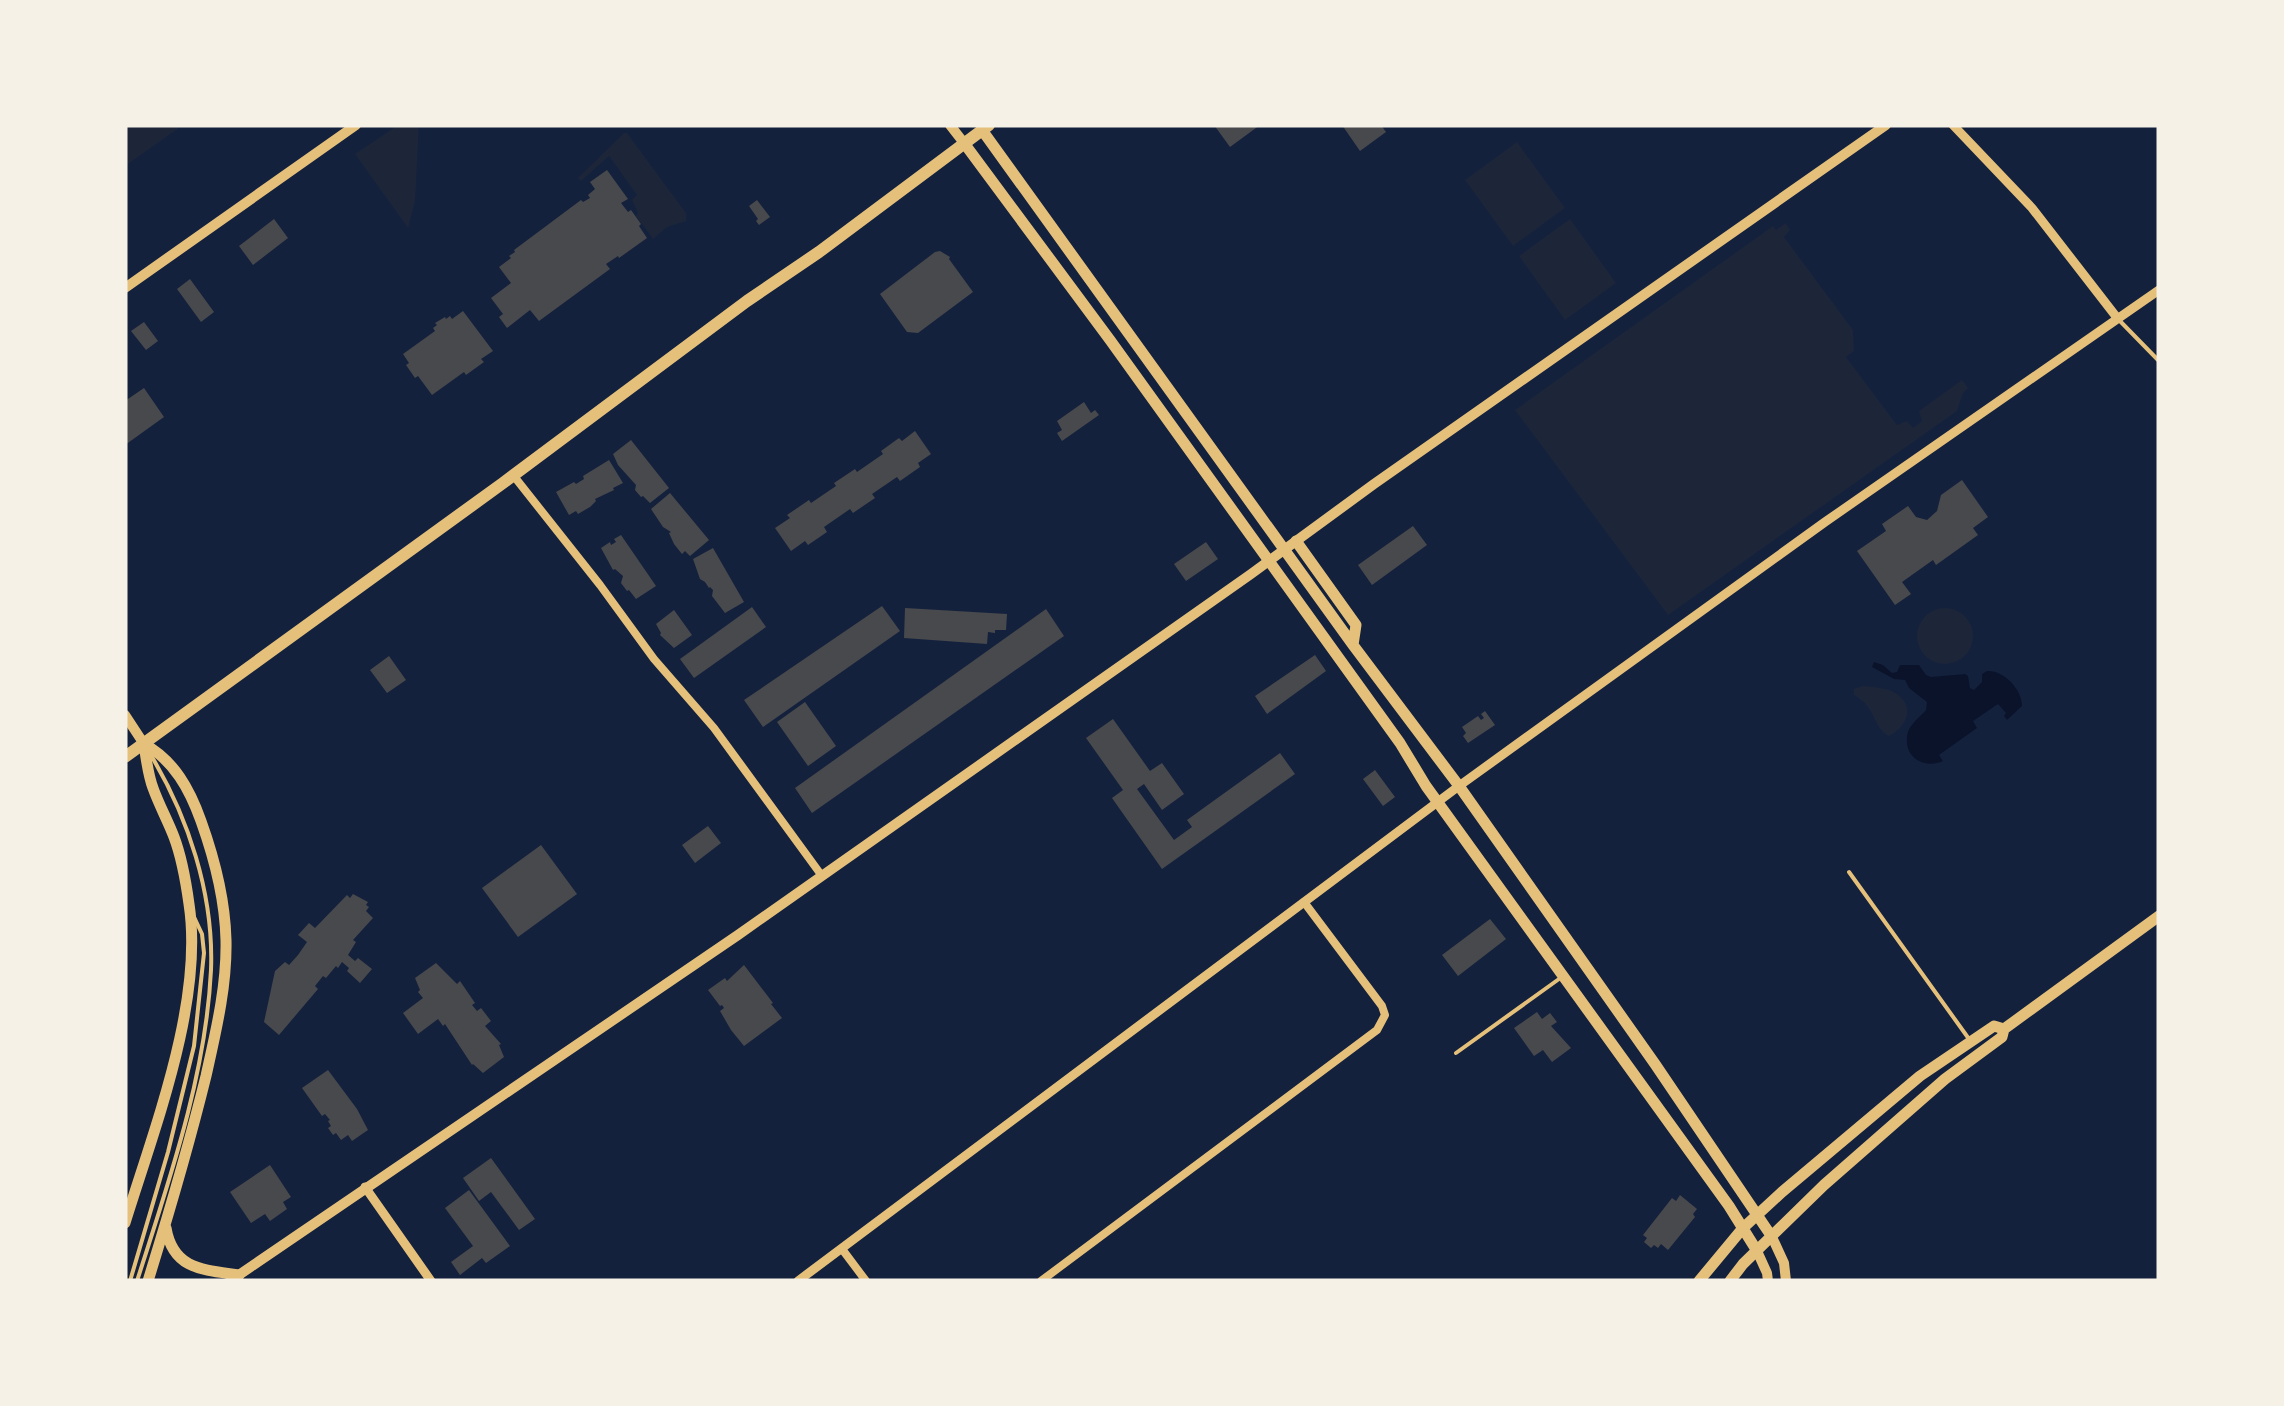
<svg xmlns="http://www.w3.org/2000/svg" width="2284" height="1406" font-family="Commissioner,sans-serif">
	<rect width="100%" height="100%" fill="#14213d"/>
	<path fill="#1d2539" d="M 125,125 L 183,125 L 125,166 Z
		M 398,125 L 419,125 L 415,201 L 408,228 L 355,154 Z
		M 624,133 L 627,133 L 686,213 L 686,221 L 667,227 L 653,239 L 636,216 L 638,213 L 632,200 L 637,195 L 609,156 L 581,181 L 578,178 Z
		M 1517,142 L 1565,208 L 1513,246 L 1465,180 Z
		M 1570,219 L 1616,283 L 1565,320 L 1519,256 Z
		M 1786,223 L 1790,230 L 1784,237 L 1853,330 L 1854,351 L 1846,357 L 1897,425 L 1907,421 L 1913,428 L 1922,421 L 1919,411 L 1962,380 L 1968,388 L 1963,393 L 1957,411 L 1668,615 L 1515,410 L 1773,226 L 1776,230 Z
		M1917 636a28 28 0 1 1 56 0a28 28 0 1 1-56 0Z
		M 1863,686 C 1875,687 1888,688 1897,694 C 1916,708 1906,727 1889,736 C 1872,727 1877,708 1854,695 L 1854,689 Z"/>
	<path fill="#0b132b" d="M 1874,662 L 1883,665 L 1892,673 L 1897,672 L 1900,665 L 1919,665 L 1926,675 L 1931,677 L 1965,674 L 1968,676 L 1970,688 L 1974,690 L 1982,682 L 1982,674 L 1987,671 C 2004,670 2022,689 2022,706 L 2007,720 L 2004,716 L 2006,713 L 1998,704 L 1973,721 L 1977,728 L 1939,755 L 1943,761 C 1926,769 1905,759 1907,738 C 1907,726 1919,718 1926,710 L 1927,702 L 1909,688 L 1905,680 L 1894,679 L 1872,667 Z"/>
	<path fill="#48494c" d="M 1214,125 L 1260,125 L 1230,147 Z
		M 1342,125 L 1381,125 L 1386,132 L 1360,151 Z
		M 607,170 L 628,199 L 621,203 L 628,212 L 631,210 L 641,224 L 639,226 L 647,238 L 619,258 L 618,256 L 606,264 L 610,269 L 539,321 L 530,310 L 507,328 L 499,317 L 503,314 L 491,298 L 511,283 L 499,267 L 511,258 L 509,256 L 515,252 L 514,250 L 581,200 L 583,202 L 590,198 L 588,195 L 595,189 L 590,182 Z
		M 757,200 L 770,217 L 759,225 L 756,221 L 758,219 L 749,206 Z
		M 274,219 L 288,238 L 253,265 L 239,246 Z
		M 940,251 L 950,257 L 949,259 L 973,292 L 918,333 L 907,332 L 880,294 L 935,252 Z
		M 190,279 L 214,312 L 201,322 L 177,289 Z
		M 463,311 L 493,351 L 481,359 L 484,362 L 466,375 L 464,372 L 432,395 L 418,376 L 415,378 L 406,365 L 409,363 L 403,354 L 435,331 L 433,328 L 437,325 L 435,323 L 445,317 L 446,319 L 450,316 L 452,319 Z
		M 144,322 L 158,341 L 146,350 L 131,331 Z
		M 144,388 L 164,417 L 125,445 L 125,401 Z
		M 1084,402 L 1091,413 L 1095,410 L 1099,415 L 1062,441 L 1057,433 L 1062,430 L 1057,421 Z
		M 915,431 L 931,454 L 918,463 L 920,467 L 900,481 L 897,477 L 872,494 L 875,498 L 853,513 L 850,509 L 824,527 L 827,532 L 808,545 L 805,541 L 791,551 L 775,528 L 790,518 L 787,515 L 809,500 L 811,503 L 836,486 L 834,483 L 855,469 L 857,472 L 883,454 L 881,451 L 899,438 L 902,441 Z
		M 631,440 L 669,488 L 650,503 L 643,496 L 641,497 L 635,490 L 636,485 L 618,465 L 613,454 Z
		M 609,460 L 623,483 L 613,488 L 614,490 L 595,499 L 596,501 L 590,507 L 578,514 L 576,511 L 569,515 L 556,492 L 574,482 L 576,484 L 584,479 L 583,476 Z
		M 1962,480 L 1988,517 L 1973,528 L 1978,535 L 1936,565 L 1933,560 L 1902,582 L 1911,594 L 1895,605 L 1857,551 L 1886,531 L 1882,524 L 1908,506 L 1916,517 L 1927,520 L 1937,511 L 1941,495 Z
		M 670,493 L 709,540 L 690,556 L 685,551 L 682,554 L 674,544 L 669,533 L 671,532 L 663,527 L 651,509 Z
		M 1413,526 L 1427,545 L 1372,585 L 1358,565 Z
		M 621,535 L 656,586 L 636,599 L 629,590 L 627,591 L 621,583 L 623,576 L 615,569 L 613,570 L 601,548 L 610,542 L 611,545 L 616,542 L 614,539 Z
		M 1206,542 L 1218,559 L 1186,581 L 1174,564 Z
		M 713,548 L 744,602 L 725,613 L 712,596 L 713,590 L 710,587 L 709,588 L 705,582 L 700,579 L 693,559 Z
		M 882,606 L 900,631 L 763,727 L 744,700 Z
		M 752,607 L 766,627 L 694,678 L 680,659 Z
		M 905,608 L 1007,614 L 1006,630 L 995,630 L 995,633 L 988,632 L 987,644 L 904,638 Z
		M 1046,609 L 1064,636 L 812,813 L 795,788 Z
		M 674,610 L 692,635 L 674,648 L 660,635 L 661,633 L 656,624 Z
		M 1315,655 L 1326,671 L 1267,714 L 1255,696 Z
		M 389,656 L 406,680 L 387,693 L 370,670 Z
		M 805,702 L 836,746 L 808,766 L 777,722 Z
		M 1485,711 L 1495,725 L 1468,743 L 1463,736 L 1466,733 L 1462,727 L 1478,716 L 1481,720 L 1484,718 L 1481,714 Z
		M 1113,719 L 1150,771 L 1162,763 L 1184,794 L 1162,810 L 1144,784 L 1137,789 L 1174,840 L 1192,827 L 1187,820 L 1280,753 L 1295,774 L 1162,869 L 1112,798 L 1123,790 L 1086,738 Z
		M 1375,770 L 1395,797 L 1383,806 L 1363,779 Z
		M 708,826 L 721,843 L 695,863 L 682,845 Z
		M 541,845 L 577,894 L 518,937 L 482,888 Z
		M 353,894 L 368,902 L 366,905 L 369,907 L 366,911 L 373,918 L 353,940 L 356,942 L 348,955 L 355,961 L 358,958 L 372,969 L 360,983 L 347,971 L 349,968 L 342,962 L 338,968 L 336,966 L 326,978 L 323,976 L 315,986 L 318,989 L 279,1035 L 264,1022 L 275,971 L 285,962 L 289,965 L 298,955 L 307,942 L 298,935 L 309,923 L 315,928 L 347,895 L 350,898 Z
		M 1490,919 L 1506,939 L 1458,976 L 1442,955 Z
		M 436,963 L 457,984 L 460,981 L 475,1003 L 472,1005 L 477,1011 L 481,1008 L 491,1021 L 485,1026 L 501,1044 L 499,1045 L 504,1057 L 483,1073 L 473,1064 L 472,1065 L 445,1024 L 443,1026 L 438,1019 L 418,1034 L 403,1013 L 423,998 L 418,992 L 420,990 L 415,978 Z
		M 744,965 L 773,1003 L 771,1004 L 782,1018 L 744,1046 L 731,1030 L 720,1011 L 724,1008 L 722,1005 L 720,1006 L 708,990 L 725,978 L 727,981 Z
		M 1537,1012 L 1542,1019 L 1550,1013 L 1557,1022 L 1551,1026 L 1571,1048 L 1552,1062 L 1543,1050 L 1534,1056 L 1514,1028 Z
		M 328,1070 L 357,1109 L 368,1130 L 352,1141 L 348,1135 L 341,1140 L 336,1133 L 333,1135 L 328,1128 L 331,1126 L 328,1121 L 330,1120 L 325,1114 L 322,1116 L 302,1088 Z
		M 491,1158 L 535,1219 L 519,1230 L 491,1192 L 479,1201 L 463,1178 Z
		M 270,1165 L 291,1197 L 283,1202 L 287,1209 L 270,1221 L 265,1214 L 251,1223 L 230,1192 Z
		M 469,1190 L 510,1246 L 486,1263 L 482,1258 L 460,1275 L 451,1262 L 473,1246 L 445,1208 Z
		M 1680,1195 L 1697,1209 L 1693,1214 L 1695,1217 L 1668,1250 L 1661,1244 L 1658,1248 L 1654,1245 L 1651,1248 L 1644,1242 L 1647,1238 L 1643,1235 L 1672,1198 L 1676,1201 Z"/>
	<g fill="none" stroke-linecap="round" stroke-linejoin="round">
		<path stroke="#e5c07b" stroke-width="4" d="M 2118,319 L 2159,361
			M 1849,872 L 1969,1039
			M 1456,1053 L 1559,979
			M 130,1281 L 168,1152 L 194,1046 L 204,953 L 202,934 L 194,917
			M 137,1281 C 169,1181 206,1075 211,970 C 214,894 188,816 149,752"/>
		<path stroke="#e5c07b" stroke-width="8" d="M 513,475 L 600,585 L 654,659 L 714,728 L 822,876
			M 842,1249 L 866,1281
			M 1041,1281 L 1377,1030 L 1385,1015 L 1382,1006 L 1304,902"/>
		<path stroke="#e5c07b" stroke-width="9" d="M 1953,125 L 2032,208 L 2118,319
			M 365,1187 L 431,1281
			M 798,1281 L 1459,786 L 1825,522 L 2159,290"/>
		<path stroke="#e5c07b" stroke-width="10" d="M 950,125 L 964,143
			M 125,288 L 356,125
			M 125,715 L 144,744
			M 1772,1237 L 1784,1263 L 1786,1281
			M 1757,1251 L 1767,1273 L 1768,1281
			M 230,1281 L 738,935 L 1251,574 L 1374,484 L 1886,125"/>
		<path stroke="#e5c07b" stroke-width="11" d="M 982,130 L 1353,645 L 1459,786 L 1655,1064 L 1772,1237
			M 964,143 L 1110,340 L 1400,743 L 1426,786 L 1729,1206 L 1757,1251
			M 1296,541 L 1356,625 L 1353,645
			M 144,744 C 174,760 190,790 201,821 C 215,860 225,899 226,940 C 227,986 216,1031 206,1076 C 189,1145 169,1213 148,1281
			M 125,1223 C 154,1129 204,1002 189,904 C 186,882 182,858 174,837 C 168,821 159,805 153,788 C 148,775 146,758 144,744
			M 166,1228 C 173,1270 204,1270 239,1275
			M 1699,1281 L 1743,1228 L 1782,1192 L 1920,1076 L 1994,1026 L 2004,1029
			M 1730,1281 L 1743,1264 L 1824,1185 L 1945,1079 L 2002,1037 L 2004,1029 L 2159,916"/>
		<path stroke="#e5c07b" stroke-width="12" d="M 125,757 L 503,483 L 747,301 L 819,252 L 989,125"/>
	</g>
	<rect width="2284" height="1406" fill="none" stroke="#f6f1e7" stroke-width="255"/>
</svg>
